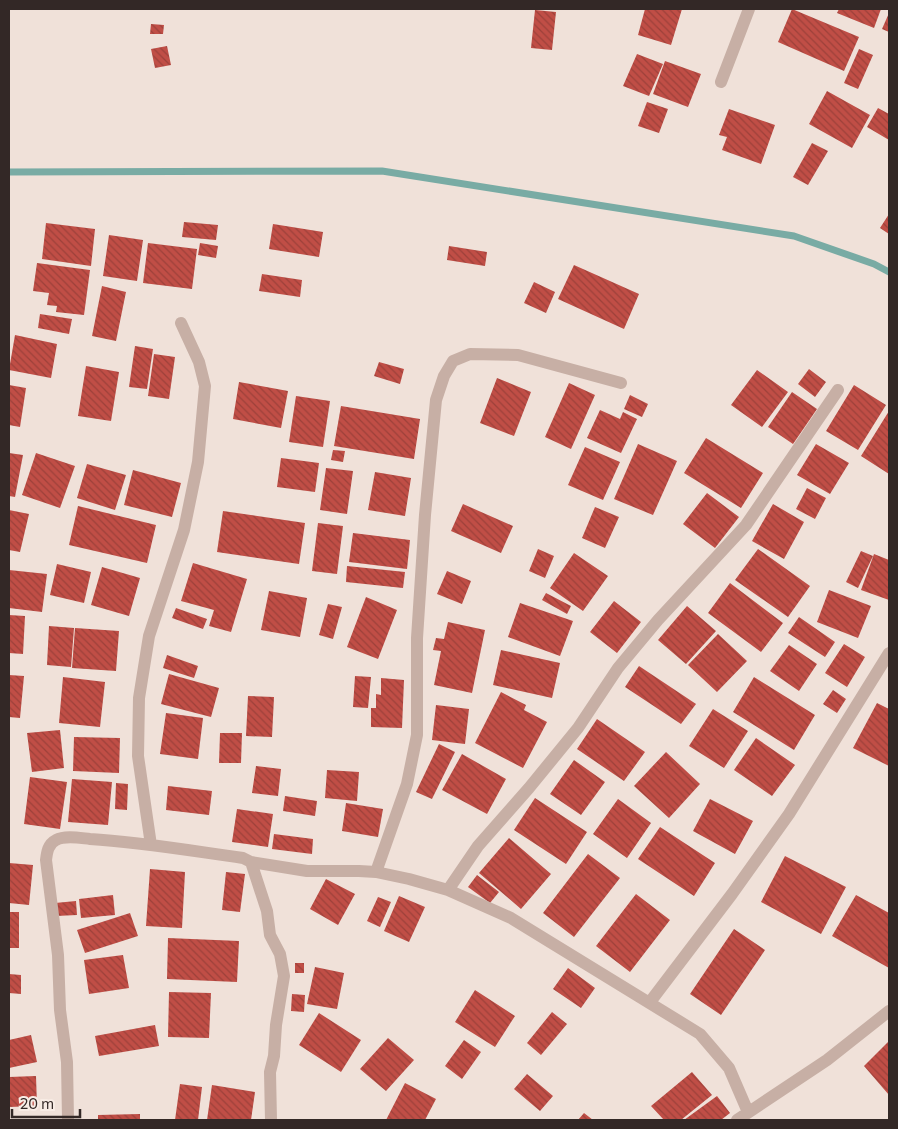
<svg xmlns="http://www.w3.org/2000/svg" width="898" height="1129" font-family="Commissioner,sans-serif">
	<defs>
		<pattern id="building-back-hatch" width="6" height="6" patternUnits="userSpaceOnUse" patternTransform="scale(1.25)"><rect width="6" height="6" fill="#c04e46"/><path d="M-1 5l2 2M0 0l6 6M5-1l2 2" fill="none" stroke="#9d413a"/></pattern>
	</defs>
	<rect width="100%" height="100%" fill="#f0e1d9"/>
	<g fill="none" stroke-linecap="round" stroke-linejoin="round">
		<path stroke="#79aba4" stroke-width="7" d="M 9,172 L 382,171 L 794,236 L 874,264 L 889,272"/>
	</g>
	<path fill="url(#building-back-hatch)" d="M 645,9 L 682,9 L 671,45 L 638,35 Z
		M 792,9 L 859,37 L 844,71 L 778,42 Z
		M 839,9 L 881,9 L 874,28 L 837,13 Z
		M 535,10 L 556,12 L 552,50 L 531,48 Z
		M 889,13 L 889,32 L 882,29 Z
		M 151,24 L 164,25 L 163,34 L 150,34 Z
		M 167,46 L 171,65 L 155,68 L 151,49 Z
		M 859,49 L 873,55 L 858,89 L 844,83 Z
		M 637,54 L 663,64 L 649,96 L 623,86 Z
		M 665,61 L 701,74 L 688,107 L 653,94 Z
		M 827,91 L 870,115 L 852,148 L 809,124 Z
		M 647,102 L 668,109 L 659,133 L 638,126 Z
		M 878,108 L 889,114 L 889,140 L 867,127 Z
		M 729,109 L 775,125 L 761,164 L 722,150 L 727,137 L 719,135 Z
		M 812,143 L 828,151 L 808,185 L 793,177 Z
		M 889,214 L 889,234 L 880,228 Z
		M 184,222 L 218,225 L 216,240 L 182,237 Z
		M 46,223 L 95,229 L 91,266 L 42,259 Z
		M 273,224 L 323,232 L 319,257 L 269,249 Z
		M 109,235 L 143,240 L 137,281 L 103,276 Z
		M 148,243 L 197,249 L 192,289 L 143,283 Z
		M 200,243 L 218,246 L 216,258 L 198,255 Z
		M 449,246 L 487,252 L 485,266 L 447,260 Z
		M 37,263 L 90,270 L 84,315 L 56,312 L 57,306 L 47,305 L 49,293 L 33,291 Z
		M 574,265 L 639,294 L 624,329 L 558,299 Z
		M 262,274 L 302,280 L 300,297 L 259,291 Z
		M 534,282 L 555,292 L 546,313 L 524,303 Z
		M 102,286 L 126,292 L 116,341 L 92,336 Z
		M 40,314 L 72,319 L 69,334 L 38,328 Z
		M 15,335 L 57,344 L 51,378 L 9,370 Z
		M 135,346 L 153,349 L 147,389 L 129,387 Z
		M 154,354 L 175,357 L 169,399 L 148,396 Z
		M 379,362 L 404,369 L 400,384 L 374,376 Z
		M 86,366 L 119,372 L 111,421 L 78,416 Z
		M 809,369 L 826,382 L 815,397 L 798,384 Z
		M 757,370 L 788,392 L 762,427 L 731,405 Z
		M 497,378 L 531,392 L 514,436 L 480,423 Z
		M 239,382 L 288,391 L 281,428 L 233,419 Z
		M 569,383 L 595,395 L 571,449 L 545,437 Z
		M 9,385 L 26,388 L 20,427 L 9,425 Z
		M 854,385 L 886,405 L 858,450 L 826,431 Z
		M 792,392 L 817,409 L 793,444 L 768,427 Z
		M 630,395 L 648,404 L 642,417 L 624,409 Z
		M 296,396 L 330,401 L 323,447 L 289,442 Z
		M 341,406 L 420,419 L 414,459 L 334,446 Z
		M 600,410 L 620,419 L 623,412 L 637,419 L 621,453 L 587,438 Z
		M 889,411 L 889,474 L 861,456 Z
		M 706,438 L 763,473 L 741,508 L 684,473 Z
		M 638,444 L 677,461 L 653,515 L 614,499 Z
		M 816,444 L 849,463 L 830,494 L 797,475 Z
		M 585,447 L 620,462 L 603,500 L 568,485 Z
		M 333,450 L 345,451 L 343,462 L 331,460 Z
		M 9,453 L 23,455 L 15,497 L 9,496 Z
		M 36,453 L 75,466 L 60,508 L 22,495 Z
		M 281,458 L 319,463 L 315,492 L 277,487 Z
		M 87,464 L 126,475 L 115,510 L 77,498 Z
		M 326,468 L 353,471 L 347,514 L 320,510 Z
		M 133,470 L 181,483 L 172,517 L 124,505 Z
		M 375,472 L 411,478 L 405,516 L 368,510 Z
		M 807,488 L 826,498 L 815,519 L 796,509 Z
		M 707,493 L 739,517 L 715,548 L 683,524 Z
		M 463,504 L 513,526 L 501,553 L 451,531 Z
		M 773,504 L 804,522 L 784,559 L 752,541 Z
		M 78,506 L 156,525 L 147,563 L 69,545 Z
		M 595,507 L 619,517 L 605,548 L 582,538 Z
		M 9,510 L 29,514 L 20,552 L 9,550 Z
		M 223,511 L 305,523 L 299,564 L 217,552 Z
		M 318,523 L 343,526 L 337,574 L 312,571 Z
		M 353,533 L 410,540 L 407,569 L 349,562 Z
		M 538,549 L 554,556 L 545,578 L 529,571 Z
		M 758,549 L 810,586 L 788,617 L 735,580 Z
		M 861,551 L 873,556 L 858,588 L 846,582 Z
		M 574,553 L 608,576 L 583,611 L 550,588 Z
		M 874,554 L 889,560 L 889,600 L 861,590 Z
		M 193,563 L 247,579 L 231,632 L 209,626 L 214,610 L 181,601 Z
		M 57,564 L 91,572 L 84,603 L 50,595 Z
		M 347,566 L 405,572 L 403,588 L 346,582 Z
		M 102,567 L 140,578 L 129,616 L 91,605 Z
		M 9,570 L 47,574 L 42,612 L 9,608 Z
		M 447,571 L 471,581 L 462,604 L 437,594 Z
		M 730,583 L 783,623 L 761,652 L 708,613 Z
		M 829,590 L 871,606 L 858,638 L 817,622 Z
		M 269,591 L 307,598 L 300,637 L 261,630 Z
		M 546,593 L 571,606 L 567,614 L 542,600 Z
		M 366,597 L 397,610 L 378,659 L 347,647 Z
		M 614,601 L 641,622 L 617,653 L 590,632 Z
		M 520,603 L 573,621 L 560,656 L 508,637 Z
		M 328,604 L 342,607 L 333,639 L 319,635 Z
		M 687,606 L 716,631 L 686,664 L 658,640 Z
		M 176,608 L 207,619 L 203,629 L 172,618 Z
		M 9,615 L 25,616 L 23,654 L 9,653 Z
		M 799,617 L 835,642 L 825,657 L 788,633 Z
		M 448,622 L 485,630 L 472,693 L 434,685 L 441,651 L 433,650 L 436,638 L 444,639 Z
		M 49,626 L 74,628 L 71,667 L 47,665 Z
		M 75,628 L 119,631 L 116,671 L 72,668 Z
		M 718,634 L 747,661 L 717,692 L 688,665 Z
		M 844,644 L 865,657 L 847,687 L 825,673 Z
		M 789,645 L 817,664 L 799,691 L 770,671 Z
		M 501,650 L 560,663 L 552,698 L 493,685 Z
		M 167,655 L 198,666 L 194,678 L 163,668 Z
		M 639,666 L 696,704 L 681,724 L 625,687 Z
		M 169,674 L 219,688 L 211,717 L 161,704 Z
		M 9,675 L 24,676 L 20,718 L 9,717 Z
		M 355,676 L 371,677 L 368,708 L 353,707 Z
		M 63,677 L 105,682 L 100,727 L 59,723 Z
		M 754,677 L 815,715 L 794,750 L 733,712 Z
		M 381,678 L 404,680 L 402,728 L 371,727 L 371,708 L 376,708 L 376,694 L 381,695 Z
		M 833,690 L 846,699 L 837,713 L 823,704 Z
		M 501,692 L 526,705 L 524,710 L 547,722 L 523,768 L 475,743 Z
		M 248,696 L 274,697 L 272,737 L 246,736 Z
		M 877,703 L 889,709 L 889,766 L 853,748 Z
		M 436,705 L 469,709 L 465,744 L 432,740 Z
		M 713,709 L 748,731 L 724,768 L 689,746 Z
		M 166,713 L 203,718 L 198,759 L 160,754 Z
		M 597,719 L 645,752 L 624,781 L 577,749 Z
		M 60,730 L 64,768 L 32,772 L 27,733 Z
		M 220,733 L 242,733 L 241,763 L 219,763 Z
		M 74,737 L 120,738 L 119,773 L 73,771 Z
		M 756,738 L 795,765 L 772,796 L 734,770 Z
		M 439,744 L 455,752 L 432,799 L 416,792 Z
		M 666,752 L 700,784 L 669,818 L 634,786 Z
		M 462,754 L 506,779 L 487,814 L 442,790 Z
		M 574,760 L 605,782 L 581,815 L 550,794 Z
		M 256,766 L 281,769 L 278,796 L 252,793 Z
		M 327,770 L 359,772 L 357,801 L 325,798 Z
		M 30,777 L 67,782 L 60,829 L 24,824 Z
		M 72,779 L 112,782 L 108,825 L 68,822 Z
		M 116,783 L 128,784 L 127,810 L 115,809 Z
		M 168,786 L 212,791 L 209,815 L 166,810 Z
		M 285,796 L 317,801 L 315,816 L 283,811 Z
		M 535,798 L 587,832 L 566,864 L 514,830 Z
		M 618,799 L 651,823 L 627,858 L 593,834 Z
		M 710,799 L 753,821 L 735,854 L 693,831 Z
		M 346,803 L 383,809 L 378,837 L 342,831 Z
		M 237,809 L 273,814 L 268,847 L 232,842 Z
		M 660,827 L 715,863 L 694,896 L 638,859 Z
		M 274,834 L 313,839 L 312,854 L 272,849 Z
		M 509,838 L 551,874 L 521,909 L 479,873 Z
		M 588,854 L 620,878 L 574,937 L 543,913 Z
		M 785,856 L 846,887 L 821,934 L 761,902 Z
		M 9,863 L 33,865 L 29,905 L 9,903 Z
		M 150,869 L 185,872 L 182,928 L 146,926 Z
		M 226,872 L 245,874 L 240,912 L 222,910 Z
		M 477,875 L 499,892 L 490,903 L 468,887 Z
		M 326,879 L 355,894 L 338,925 L 310,909 Z
		M 636,894 L 670,920 L 630,972 L 596,946 Z
		M 113,895 L 115,915 L 81,918 L 79,899 Z
		M 856,895 L 889,913 L 889,968 L 832,936 Z
		M 399,896 L 425,907 L 409,942 L 384,931 Z
		M 378,897 L 391,902 L 380,927 L 367,921 Z
		M 76,901 L 77,915 L 56,916 L 55,903 Z
		M 9,912 L 19,912 L 19,948 L 9,948 Z
		M 130,913 L 138,936 L 85,953 L 77,930 Z
		M 734,929 L 765,950 L 721,1015 L 690,994 Z
		M 168,938 L 239,941 L 237,982 L 167,979 Z
		M 123,955 L 129,988 L 89,994 L 84,960 Z
		M 295,963 L 304,963 L 304,973 L 295,973 Z
		M 315,967 L 344,973 L 337,1009 L 307,1004 Z
		M 568,968 L 595,988 L 581,1008 L 553,989 Z
		M 9,974 L 21,975 L 21,994 L 9,993 Z
		M 475,990 L 515,1016 L 495,1047 L 455,1022 Z
		M 169,992 L 211,993 L 209,1038 L 168,1037 Z
		M 292,994 L 305,995 L 304,1012 L 291,1011 Z
		M 552,1012 L 567,1024 L 541,1055 L 527,1043 Z
		M 319,1013 L 361,1040 L 341,1072 L 299,1045 Z
		M 155,1025 L 159,1046 L 99,1056 L 95,1036 Z
		M 31,1035 L 37,1062 L 9,1068 L 9,1040 Z
		M 388,1038 L 414,1060 L 386,1091 L 360,1069 Z
		M 464,1040 L 481,1052 L 462,1079 L 445,1066 Z
		M 889,1041 L 889,1095 L 864,1066 Z
		M 692,1072 L 712,1095 L 681,1120 L 664,1120 L 651,1106 Z
		M 527,1074 L 553,1096 L 540,1111 L 514,1089 Z
		M 36,1076 L 37,1106 L 9,1107 L 9,1077 Z
		M 405,1083 L 436,1099 L 425,1120 L 386,1120 Z
		M 180,1084 L 202,1087 L 198,1120 L 175,1120 Z
		M 212,1085 L 255,1092 L 251,1120 L 207,1120 Z
		M 717,1096 L 730,1113 L 721,1120 L 684,1120 Z
		M 584,1113 L 593,1120 L 578,1120 Z
		M 140,1114 L 140,1120 L 98,1120 L 98,1115 Z"/>
	<g fill="none" stroke-linecap="round" stroke-linejoin="round">
		<path stroke="#c7afa5" stroke-width="12" d="M 721,82 L 749,9
			M 151,845 L 138,756 L 139,698 L 149,636 L 184,530 L 198,462 L 205,386 L 199,362 L 181,323
			M 251,862 L 267,911 L 270,935 L 280,954 L 284,976 L 276,1025 L 274,1056 L 270,1072 L 271,1120
			M 376,872 L 407,784 L 417,735 L 417,638 L 425,515 L 436,400 L 444,376 L 453,361 L 470,354 L 518,355 L 621,383
			M 448,890 L 478,846 L 529,788 L 578,728 L 618,668 L 658,620 L 746,525 L 838,390
			M 650,1002 L 732,894 L 789,814 L 889,653
			M 68,1120 L 67,1062 L 60,1010 L 58,955 L 46,860 C 47,852 48,844 56,840 C 65,835 80,838 90,839 C 142,842 192,851 243,858 L 251,862 L 307,871 L 359,871 L 376,872 L 409,879 L 448,890 L 511,918 L 700,1034 L 729,1068 L 748,1112
			M 737,1120 L 827,1060 L 889,1011"/>
	</g>
	<rect width="898" height="1129" fill="none" stroke="#332826" stroke-width="20"/>
	<path d="M12 1109v8h68v-8" fill="none" stroke="#332826" stroke-width="2.5"/>
	<text x="20" y="1109" font-size="15" fill="#332826" stroke="#f8ece5" stroke-width="4" paint-order="stroke">20 m</text>
</svg>
